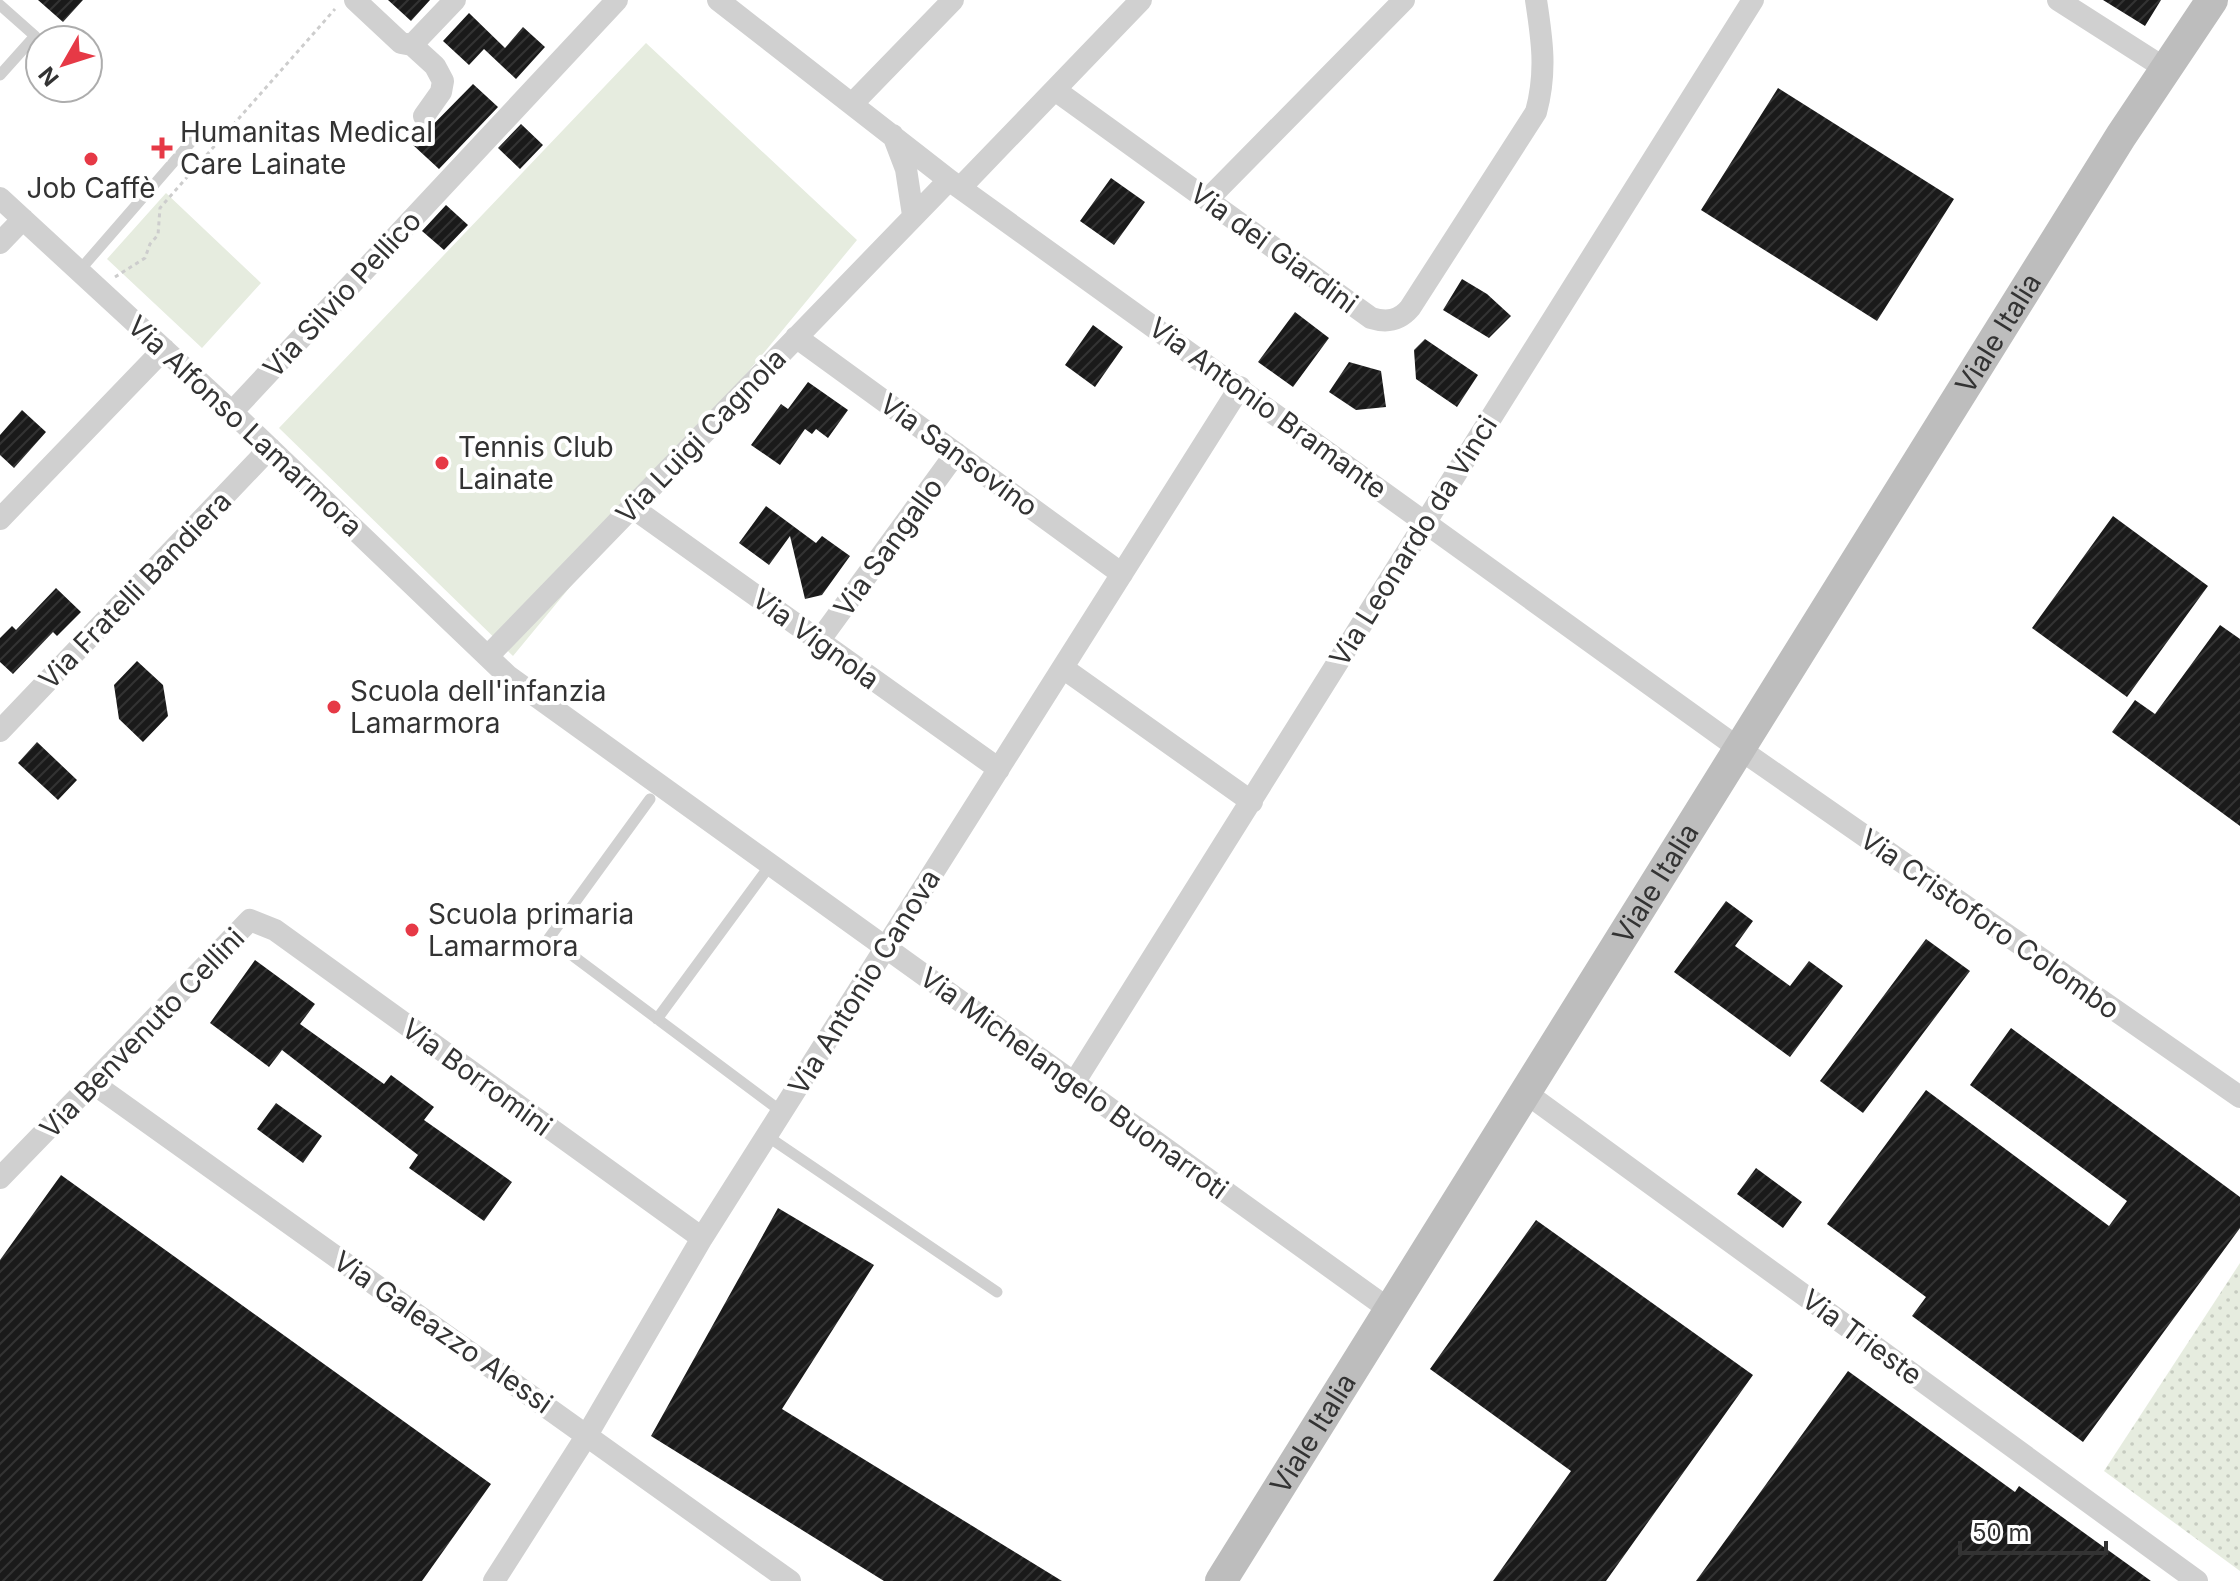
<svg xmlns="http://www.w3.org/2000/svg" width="2240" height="1581" font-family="Inter,sans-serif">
	<defs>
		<pattern id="grass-dots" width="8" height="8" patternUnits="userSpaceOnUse" patternTransform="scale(2)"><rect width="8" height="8" fill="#e6ecdf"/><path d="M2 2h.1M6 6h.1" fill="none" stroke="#c6cbc0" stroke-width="1.8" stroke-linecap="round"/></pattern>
		<pattern id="building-hatch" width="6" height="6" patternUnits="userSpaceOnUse" patternTransform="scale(2)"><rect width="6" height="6" fill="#1a1a1a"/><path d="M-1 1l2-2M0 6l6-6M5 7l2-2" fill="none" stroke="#333"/></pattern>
	</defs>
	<rect width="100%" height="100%" fill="#fff"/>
	<path fill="url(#grass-dots)" d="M 2240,1263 L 2240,1571 L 2104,1471 Z"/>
	<path fill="#e6ecdf" d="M 646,43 L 857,240 L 513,656 L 279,428 Z
		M 166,193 L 261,283 L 202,348 L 107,259 Z"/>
	<path fill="url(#building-hatch)" d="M 38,0 L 83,0 L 63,22 Z
		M 388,0 L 430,0 L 411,21 Z
		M 2103,0 L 2161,0 L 2145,26 Z
		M 469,13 L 505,48 L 523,27 L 545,47 L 516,79 L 484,49 L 469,65 L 443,41 Z
		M 473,84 L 498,107 L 439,169 L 413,145 Z
		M 1778,88 L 1954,199 L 1877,321 L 1701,210 Z
		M 521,124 L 543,145 L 520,169 L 498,148 Z
		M 1111,178 L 1145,202 L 1114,245 L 1080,221 Z
		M 446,205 L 468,225 L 444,250 L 422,231 Z
		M 1462,279 L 1487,294 L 1511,316 L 1489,338 L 1443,310 Z
		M 1295,312 L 1329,338 L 1293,387 L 1258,362 Z
		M 1093,325 L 1123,347 L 1095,387 L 1065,365 Z
		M 1425,339 L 1478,375 L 1457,407 L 1416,379 L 1414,350 Z
		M 1349,362 L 1381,371 L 1386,407 L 1356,410 L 1329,392 Z
		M 808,382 L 848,410 L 828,438 L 816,429 L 812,434 L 805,429 L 780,465 L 751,445 L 781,404 L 788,409 Z
		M 22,410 L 46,432 L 14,468 L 0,455 L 0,435 Z
		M 766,506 L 816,543 L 822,536 L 850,556 L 822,595 L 805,599 L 790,536 L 769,565 L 739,543 Z
		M 2113,516 L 2208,586 L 2127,697 L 2032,628 Z
		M 56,588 L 81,612 L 57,636 L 53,632 L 13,674 L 0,662 L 0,638 L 12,626 L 16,630 Z
		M 2220,625 L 2240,639 L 2240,826 L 2112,732 L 2135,700 L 2155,714 Z
		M 137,661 L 163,685 L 168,716 L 143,742 L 119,719 L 114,685 Z
		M 37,742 L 77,780 L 58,800 L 18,763 Z
		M 1726,901 L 1753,921 L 1735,946 L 1790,986 L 1809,961 L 1843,986 L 1790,1057 L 1674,972 Z
		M 1926,939 L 1970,971 L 1863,1113 L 1820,1081 Z
		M 255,960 L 315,1004 L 300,1024 L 384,1084 L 391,1075 L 434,1107 L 424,1120 L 512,1182 L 484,1221 L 409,1168 L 418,1155 L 282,1050 L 269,1067 L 210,1023 Z
		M 2011,1028 L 2240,1197 L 2240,1228 L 2083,1442 L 1912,1316 L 1926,1297 L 1827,1224 L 1926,1090 L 2109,1226 L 2127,1201 L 1970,1085 Z
		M 276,1103 L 322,1136 L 303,1163 L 257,1129 Z
		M 1756,1168 L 1802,1202 L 1783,1228 L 1737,1194 Z
		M 61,1175 L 491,1484 L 422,1581 L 0,1581 L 0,1260 Z
		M 778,1208 L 874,1265 L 782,1409 L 1062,1581 L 884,1581 L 651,1436 Z
		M 1536,1220 L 1753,1375 L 1606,1581 L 1493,1581 L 1571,1471 L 1430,1369 Z
		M 1848,1371 L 2015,1492 L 2019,1486 L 2151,1581 L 1696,1581 Z"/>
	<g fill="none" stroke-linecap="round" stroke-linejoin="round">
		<path stroke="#cdcdcd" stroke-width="3" stroke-dasharray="4 4" stroke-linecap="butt" d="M 115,277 L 145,258 L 150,244 L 158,235 L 160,208 L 335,9"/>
		<path stroke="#d0d0d0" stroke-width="11" d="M 0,5 L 35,36 L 0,75
			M 79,271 L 191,142
			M 650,799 L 549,938 L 782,1112
			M 657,1019 L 771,864
			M 767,1136 L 997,1292"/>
		<path stroke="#d0d0d0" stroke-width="22" d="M 355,0 L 401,43 L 412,45 L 435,66 L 443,81 L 441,92 L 424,116
			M 718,0 L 949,180 L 1741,750 L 2240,1097
			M 2058,0 L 2166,69
			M 412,45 L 455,0
			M 1055,90 L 1371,318 C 1387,323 1399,321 1410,308 L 1536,112 C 1547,72 1542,39 1536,0
			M 853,103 L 953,0
			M 893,135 L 906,169 L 913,215
			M 960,188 L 1141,0
			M 0,198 L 232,412 L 508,676 L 1390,1310
			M 1208,199 L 1404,0
			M 0,243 L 23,219
			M 796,337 L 1122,574
			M 232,412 L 617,0
			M 633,508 L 999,769
			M 0,519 L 164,349
			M 819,641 L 956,453
			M 488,656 L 949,180
			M 1063,668 L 1252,802
			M 0,731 L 270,448
			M 1074,1083 L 1753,0
			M 94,1084 L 790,1581
			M 1526,1093 L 2197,1581
			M 0,1178 L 250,920 L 275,930 L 702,1238
			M 494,1581 L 587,1435 L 702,1238 L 1240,387"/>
		<path stroke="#bdbdbd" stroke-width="32" id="s1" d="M 1221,1581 L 2121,136 L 2212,0"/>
	</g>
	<g fill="#e63946" stroke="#fff" stroke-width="3">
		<path d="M158 136h8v8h8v8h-8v8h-8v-8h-8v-8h8z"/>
		<circle cx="91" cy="159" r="8"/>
		<circle cx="442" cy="463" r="8"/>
		<circle cx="334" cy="707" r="8"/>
		<circle cx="412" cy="930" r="8"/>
	</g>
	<g text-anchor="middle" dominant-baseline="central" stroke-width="8" stroke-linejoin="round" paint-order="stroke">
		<g font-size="28" fill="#333" stroke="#fff" text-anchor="start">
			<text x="180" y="132">Humanitas Medical<tspan x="180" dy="32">Care Lainate</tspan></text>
			<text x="91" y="188" text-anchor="middle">Job Caffè</text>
			<text x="458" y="447">Tennis Club<tspan x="458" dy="32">Lainate</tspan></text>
			<text x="350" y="691">Scuola dell'infanzia<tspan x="350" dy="32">Lamarmora</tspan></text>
			<text x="428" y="914">Scuola primaria<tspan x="428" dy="32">Lamarmora</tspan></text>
		</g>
		<g font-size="28" fill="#333" stroke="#fff">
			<text transform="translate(1274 248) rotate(36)">Via dei Giardini</text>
			<text transform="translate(342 294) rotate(-47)">Via Silvio Pellico</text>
			<text stroke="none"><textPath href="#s1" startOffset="1470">Viale Italia</textPath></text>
			<text transform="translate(1268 408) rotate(36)">Via Antonio Bramante</text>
			<text transform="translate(245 426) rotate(43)">Via Alfonso Lamarmora</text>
			<text transform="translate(701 436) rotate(-46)">Via Luigi Cagnola</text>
			<text transform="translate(959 455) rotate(36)">Via Sansovino</text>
			<text transform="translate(1413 541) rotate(-58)">Via Leonardo da Vinci</text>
			<text transform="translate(888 547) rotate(-54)">Via Sangallo</text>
			<text transform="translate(135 590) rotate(-46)">Via Fratelli Bandiera</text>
			<text transform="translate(816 639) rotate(36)">Via Vignola</text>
			<text stroke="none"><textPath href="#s1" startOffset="822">Viale Italia</textPath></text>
			<text transform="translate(1990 924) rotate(35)">Via Cristoforo Colombo</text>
			<text transform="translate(864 982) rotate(-58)">Via Antonio Canova</text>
			<text transform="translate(142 1033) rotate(-46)">Via Benvenuto Cellini</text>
			<text transform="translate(477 1077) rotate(36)">Via Borromini</text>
			<text transform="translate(1074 1083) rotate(36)">Via Michelangelo Buonarroti</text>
			<text transform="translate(443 1332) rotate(35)">Via Galeazzo Alessi</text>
			<text transform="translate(1862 1337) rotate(36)">Via Trieste</text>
			<text stroke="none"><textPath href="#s1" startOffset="174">Viale Italia</textPath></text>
		</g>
	</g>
	<g transform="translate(64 64) rotate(231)"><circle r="38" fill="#ffffff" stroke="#adadad" stroke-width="2"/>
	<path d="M0-6L14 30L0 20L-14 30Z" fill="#e63946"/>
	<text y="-12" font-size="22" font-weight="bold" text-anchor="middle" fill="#333333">N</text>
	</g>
	<path d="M1960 1541v12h146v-12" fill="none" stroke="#333333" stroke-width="4"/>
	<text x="1972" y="1541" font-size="24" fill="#333333" stroke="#ffffff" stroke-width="6" paint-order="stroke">50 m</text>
</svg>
